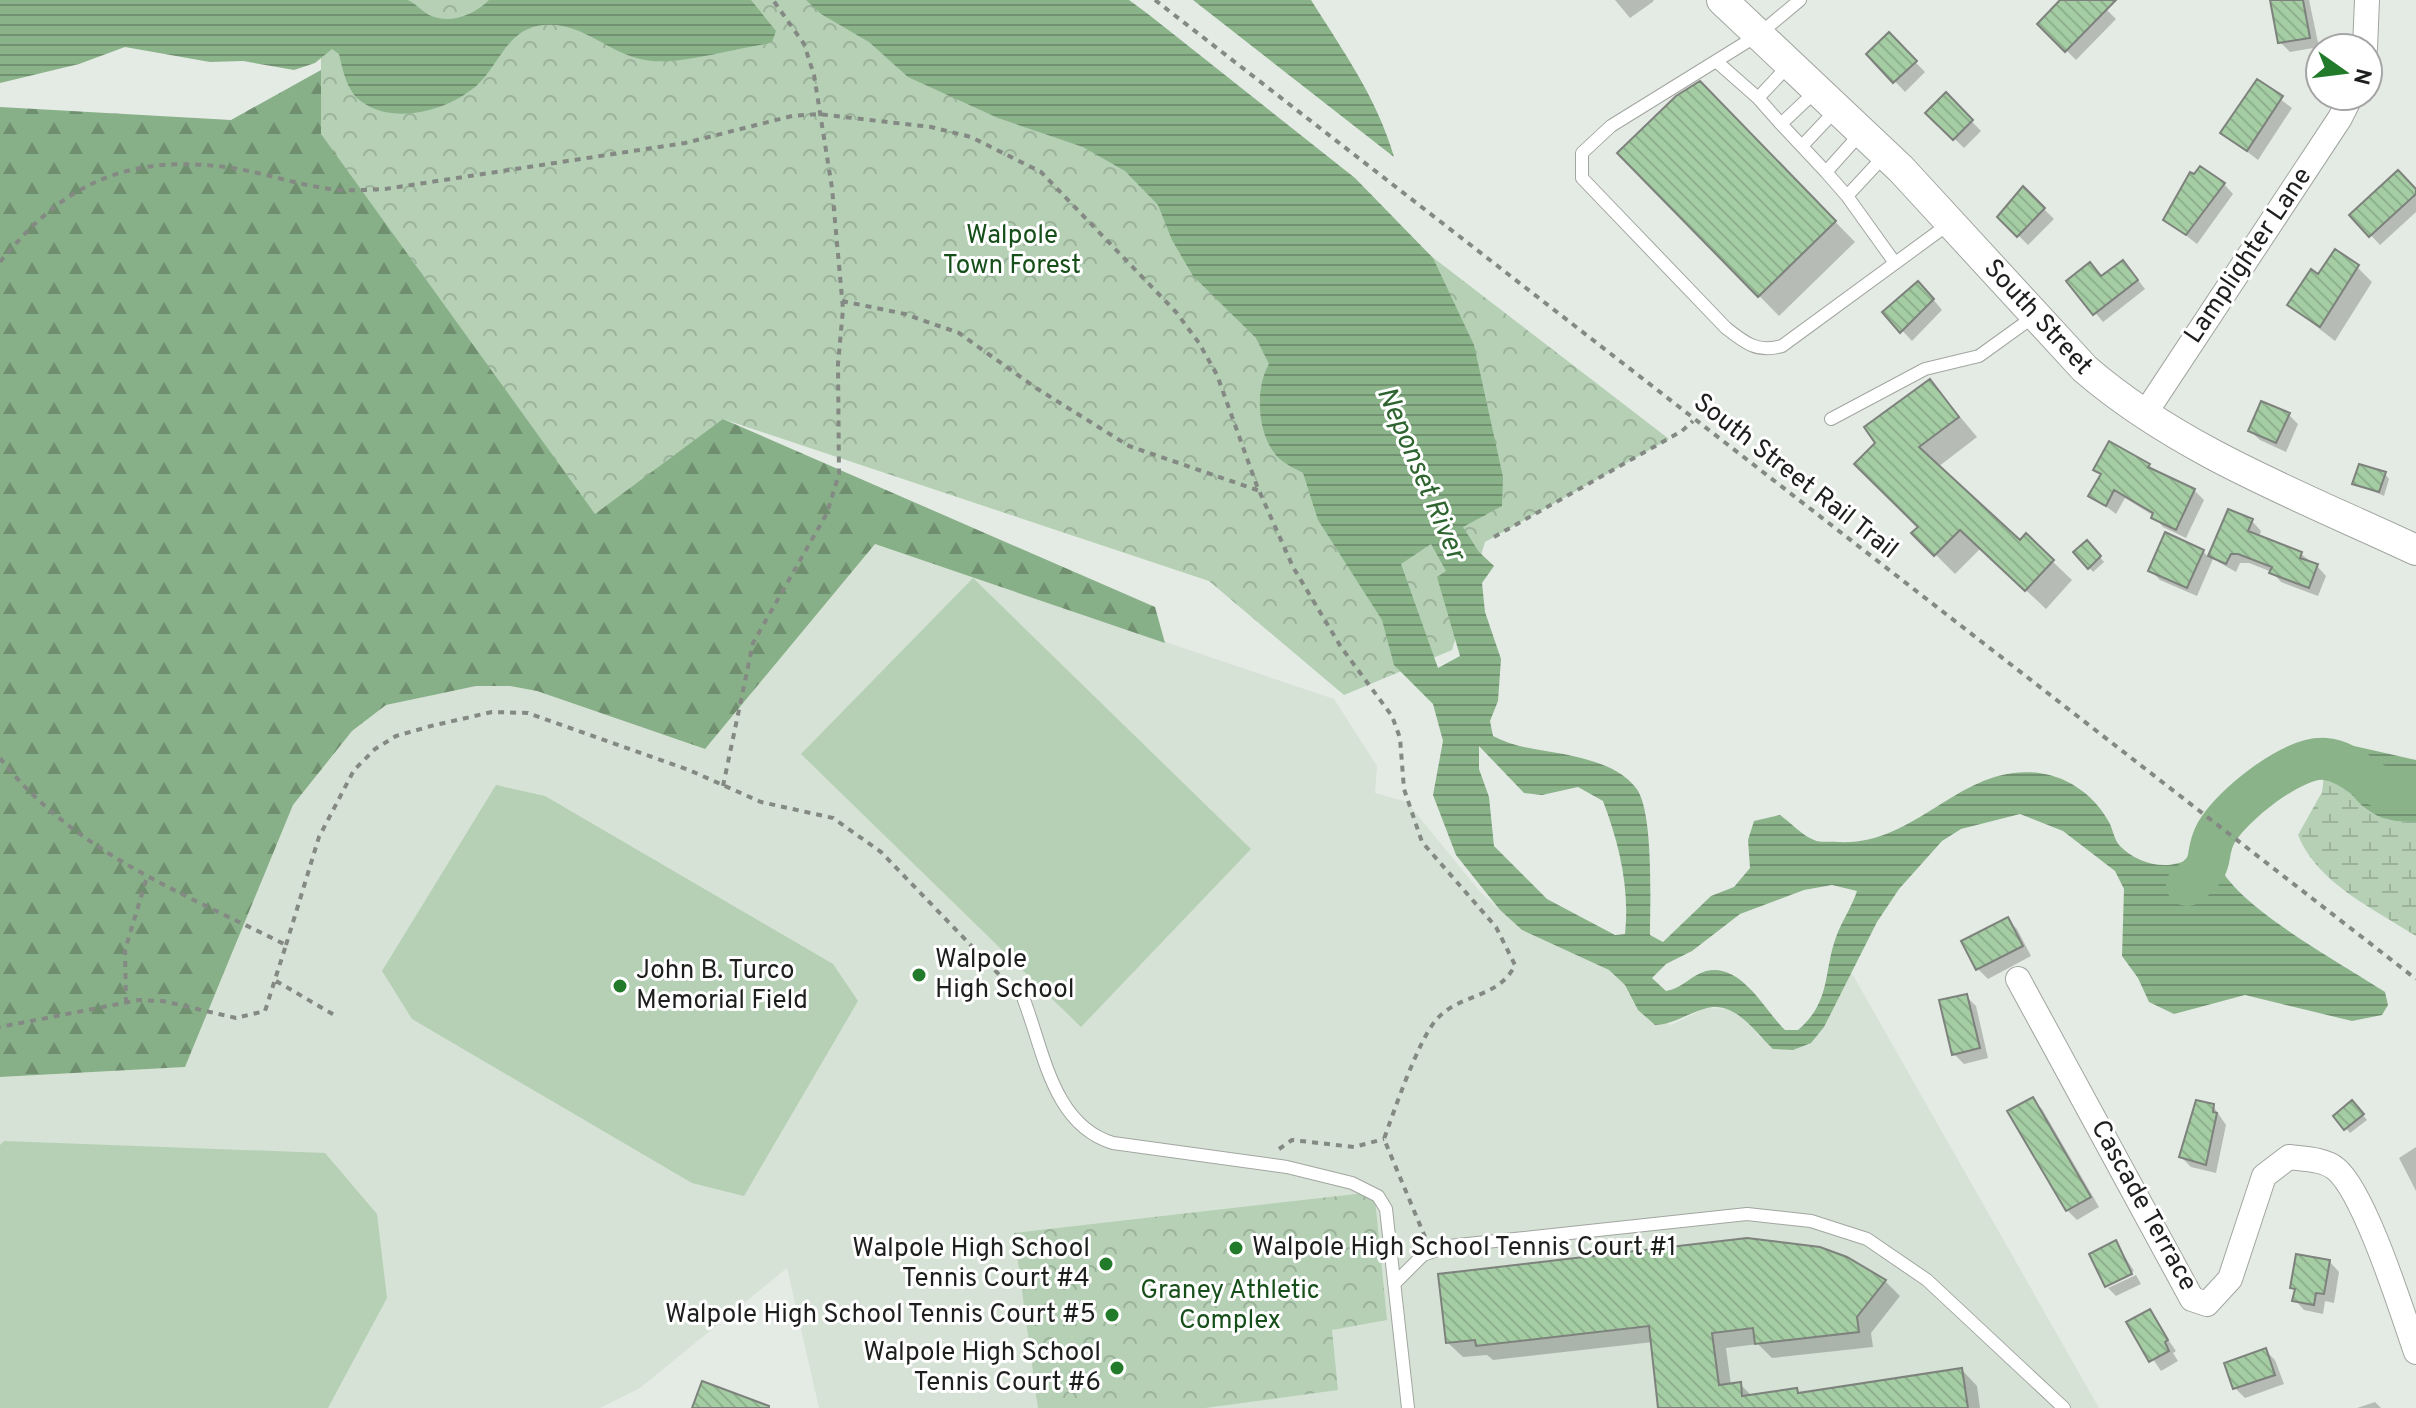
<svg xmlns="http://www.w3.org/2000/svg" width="2416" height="1408" font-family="Overpass,sans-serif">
	<defs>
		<pattern id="forest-firs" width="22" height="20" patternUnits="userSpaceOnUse" patternTransform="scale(2)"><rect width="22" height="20" fill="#88b088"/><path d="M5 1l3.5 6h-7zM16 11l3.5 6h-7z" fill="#6f8f6f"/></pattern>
		<pattern id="wetland-marsh" width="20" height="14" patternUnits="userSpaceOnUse" patternTransform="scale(2)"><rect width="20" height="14" fill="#b5d0b5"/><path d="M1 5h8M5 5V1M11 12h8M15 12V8" fill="none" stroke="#9bb29b"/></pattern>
		<pattern id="park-crowns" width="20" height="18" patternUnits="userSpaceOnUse" patternTransform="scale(2)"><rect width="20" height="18" fill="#b5d0b5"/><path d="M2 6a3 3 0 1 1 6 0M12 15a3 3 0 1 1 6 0" fill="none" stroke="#9bb29b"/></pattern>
		<pattern id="water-rules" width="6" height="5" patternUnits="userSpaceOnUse" patternTransform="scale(2)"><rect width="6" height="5" fill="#8bb38a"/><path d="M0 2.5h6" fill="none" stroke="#719170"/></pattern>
		<pattern id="building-back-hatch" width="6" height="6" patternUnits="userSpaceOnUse" patternTransform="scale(2)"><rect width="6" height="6" fill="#a5cda4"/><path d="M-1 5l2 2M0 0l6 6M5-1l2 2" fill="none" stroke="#8eb08d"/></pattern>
	</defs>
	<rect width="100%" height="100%" fill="#e4eae4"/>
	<path fill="#d6e2d5" d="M 875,544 L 1334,699 L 1377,766 L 1375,793 L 1407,802 L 1481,893 L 1522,930 L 1609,970 L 1625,985 L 1638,1010 L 1671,1025 L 1706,1008 L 1728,1009 L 1746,1020 L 1760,1037 L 1793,1050 L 1850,970 L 2099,1408 L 819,1408 L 787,1268 L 640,1388 L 600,1408 L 0,1408 L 0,1077 L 185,1067 L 293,805 L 352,731 L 386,705 L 476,686 L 510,686 L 537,691 L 704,749 Z"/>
	<path fill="#b5d0b5" d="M 973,578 L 1251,849 L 1081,1027 L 801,754 Z
		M 496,785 L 545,796 L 833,964 L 858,1001 L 744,1196 L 692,1183 L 412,1019 L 382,971 Z
		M 4,1141 L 325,1153 L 377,1214 L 387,1298 L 328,1408 L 0,1408 L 0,1145 Z"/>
	<path fill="url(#forest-firs)" d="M 321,70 L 321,134 L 723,419 L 1155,607 L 1165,643 L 875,544 L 705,749 L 537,691 L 510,686 L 476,686 L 386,705 L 352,731 L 293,805 L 185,1067 L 0,1077 L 0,107 L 231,120 Z"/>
	<path fill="url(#wetland-marsh)" d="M 2326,759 C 2355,798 2364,824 2416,822 L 2416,936 C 2374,909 2317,883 2298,835 L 2322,792 Z"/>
	<path fill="url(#park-crowns)" d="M 321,0 L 1098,0 L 1669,439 L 1485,542 L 1452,650 L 1344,695 L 1209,581 L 723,419 L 595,514 L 321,134 Z
		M 1365,1193 L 1375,1199 L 1387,1320 L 1332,1330 L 1338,1390 L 1205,1408 L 1038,1408 L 1014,1233 Z"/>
	<path fill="url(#water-rules)" fill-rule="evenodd" d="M 0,0 L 408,0 C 416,4 422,11 429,15 C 450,25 474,15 489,0 L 751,0 L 776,31 L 772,42 L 765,44 C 732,49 676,66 645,60 C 608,54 584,22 544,25 C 506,28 500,66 475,87 C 446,111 394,125 362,102 C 347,92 343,71 339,54 L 332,49 L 315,63 L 294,70 L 243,61 L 210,62 L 125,47 L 79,64 L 0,83 Z
		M 806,0 L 1129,0 L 1148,14 L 1355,178 L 1433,258 L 1474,345 L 1503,477 L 1502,506 L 1463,527 L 1479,552 L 1494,566 L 1482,583 L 1485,612 L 1501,659 L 1498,701 L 1490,721 L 1493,736 C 1519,750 1548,750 1577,757 C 1600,763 1621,769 1636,788 C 1654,810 1650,905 1650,935 L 1663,942 L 1711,896 L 1734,887 L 1750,868 L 1748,840 L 1754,821 L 1780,815 C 1790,822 1803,836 1814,840 C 1820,843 1831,841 1838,842 C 1918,846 1960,763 2039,773 C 2070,777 2096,797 2110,824 C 2113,831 2115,841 2120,846 C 2137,864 2171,873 2192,856 C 2198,852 2200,843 2204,836 L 2208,833 L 2222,844 L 2217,860 C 2231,905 2345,965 2385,992 L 2388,1005 L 2382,1015 L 2352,1021 L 2245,995 L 2174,1014 L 2149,1002 L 2138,978 L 2122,956 L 2124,889 L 2115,871 L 2063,831 L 2020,814 L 1961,829 L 1942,841 L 1899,889 L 1877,922 L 1824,1027 L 1811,1043 L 1793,1050 L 1773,1049 C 1754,1031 1734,999 1704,1009 C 1686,1014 1675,1024 1655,1025 L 1638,1010 L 1625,985 L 1609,970 L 1522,930 L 1500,910 L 1456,855 L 1433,795 L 1443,741 L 1433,704 L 1394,665 L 1382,620 L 1318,520 L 1303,473 C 1296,469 1287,465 1281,460 C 1257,440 1254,389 1269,364 L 1256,338 L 1193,276 L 1172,240 L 1158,205 L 1125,171 L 1083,147 L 998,118 L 908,77 L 869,42 L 821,14 ZM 1431,544 L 1446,571 L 1437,577 L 1460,656 L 1438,668 L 1401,564 ZM 1479,746 L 1524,793 L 1542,795 L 1578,787 L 1603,801 C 1619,843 1630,888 1625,934 L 1615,935 L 1547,899 L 1494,846 L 1489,797 L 1479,769 ZM 1832,885 L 1857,891 C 1852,906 1844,918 1838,932 C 1822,971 1833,1000 1798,1030 L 1785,1030 C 1764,1010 1742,963 1706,971 C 1691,975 1683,988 1666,991 L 1652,978 L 1666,964 L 1692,951 L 1740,914 L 1804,890 Z
		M 1193,0 L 1311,0 C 1343,51 1377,98 1394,157 Z
		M 2354,746 L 2416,760 L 2416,822 C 2364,824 2354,797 2326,759 Z"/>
	<path fill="#0003" d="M 1615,0 L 1653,0 L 1654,1 L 1630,18 Z
		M 2063,0 L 2097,0 L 2116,19 L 2076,60 L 2040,24 Z
		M 2272,0 L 2309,0 L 2319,47 L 2290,52 L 2280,42 Z
		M 1889,35 L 1925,72 L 1905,92 L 1869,54 Z
		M 2257,82 L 2292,108 L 2258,160 L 2223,133 Z
		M 1700,84 L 1855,242 L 1779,316 L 1620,153 Z
		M 1946,95 L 1981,131 L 1964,148 L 1928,113 Z
		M 2224,184 L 2233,194 L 2197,244 L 2165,219 Z
		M 2023,188 L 2054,219 L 2028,245 L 2000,217 Z
		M 2416,191 L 2416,212 L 2380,245 L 2352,215 Z
		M 2090,264 L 2102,278 L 2131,271 L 2145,289 L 2103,322 L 2069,281 Z
		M 2357,267 L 2372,282 L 2335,341 L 2289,305 L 2318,277 Z
		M 1928,293 L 1942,310 L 1912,341 L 1885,312 Z
		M 1930,381 L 1977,437 L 1938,467 L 2020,543 L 2052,561 L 2072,580 L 2046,609 L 1981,548 L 1955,574 L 1914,533 L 1920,527 L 1857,464 Z
		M 2288,414 L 2298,424 L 2286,452 L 2260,440 L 2250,431 Z
		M 2149,465 L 2156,473 L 2194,490 L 2204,500 L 2186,538 L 2163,527 L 2154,516 L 2125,498 L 2116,514 L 2091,495 L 2102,476 L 2095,469 Z
		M 2385,474 L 2389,479 L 2384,496 L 2355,483 Z
		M 2229,511 L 2252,521 L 2261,531 L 2259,537 L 2301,554 L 2317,566 L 2326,576 L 2318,596 L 2281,582 L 2272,572 L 2249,563 L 2240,563 L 2236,572 L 2213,559 L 2197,596 L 2160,580 L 2150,570 L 2203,551 L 2209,558 Z
		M 2087,542 L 2104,562 L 2093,572 L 2076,552 Z
		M 2007,919 L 2017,929 L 2031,956 L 1988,979 L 1978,969 Z
		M 1966,996 L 1976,1006 L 1988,1058 L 1964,1064 L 1954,1054 L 1942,1001 Z
		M 2032,1100 L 2042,1109 L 2099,1207 L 2077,1220 L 2067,1210 Z
		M 2213,1106 L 2226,1125 L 2216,1173 L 2191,1167 L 2181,1157 Z
		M 2356,1107 L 2367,1120 L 2350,1133 L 2336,1116 Z
		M 2416,1147 L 2416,1191 L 2399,1158 Z
		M 1775,1241 L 1820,1249 L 1885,1281 L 1900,1296 L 1871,1333 L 1873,1347 L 1772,1358 L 1758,1344 L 1726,1348 L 1731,1385 L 1740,1384 L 1752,1396 L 1797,1390 L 1801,1395 L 1962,1370 L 1977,1386 L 1980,1408 L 1661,1408 L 1653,1342 L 1493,1360 L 1487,1355 L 1463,1357 L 1447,1342 L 1719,1242 Z
		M 2116,1243 L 2134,1271 L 2108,1284 L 2108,1287 L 2107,1286 Z
		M 2330,1262 L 2339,1272 L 2334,1303 L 2325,1301 L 2323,1314 L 2304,1310 L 2295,1300 L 2296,1291 L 2292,1288 Z
		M 2136,1275 L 2141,1284 L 2116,1296 L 2108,1288 Z
		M 2149,1312 L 2176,1351 L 2173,1353 L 2178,1361 L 2161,1371 L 2129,1323 Z
		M 2265,1350 L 2275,1360 L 2284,1384 L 2245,1398 L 2235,1388 Z
		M 2375,1402 L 2381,1408 L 2357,1408 Z"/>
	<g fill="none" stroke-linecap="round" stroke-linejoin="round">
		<path stroke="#8bb38a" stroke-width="42" d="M 2187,885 C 2218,864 2203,857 2216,833 C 2231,806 2293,756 2325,759 C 2363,763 2371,801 2416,788"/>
	</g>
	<path fill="url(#building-back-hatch)" stroke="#7d827c" stroke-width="2" d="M 2060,0 L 2116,0 L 2065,52 L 2037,24 Z
		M 2270,0 L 2303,0 L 2310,38 L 2278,43 Z
		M 1889,32 L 1917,61 L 1893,83 L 1866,54 Z
		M 2257,79 L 2283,96 L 2247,151 L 2220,133 Z
		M 1700,81 L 1836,221 L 1758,297 L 1617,153 L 1676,96 Z
		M 1946,92 L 1973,120 L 1953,140 L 1925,113 Z
		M 2200,166 L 2225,183 L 2186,235 L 2163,220 L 2190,172 L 2194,174 Z
		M 2398,170 L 2416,189 L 2416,194 L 2369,237 L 2349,215 Z
		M 2023,186 L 2045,208 L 2017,237 L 1997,217 Z
		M 2335,249 L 2359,265 L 2320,327 L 2287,305 L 2311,269 L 2318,274 Z
		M 2123,260 L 2138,280 L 2093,315 L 2066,281 L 2090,262 L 2101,276 Z
		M 1918,281 L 1934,299 L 1900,333 L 1882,312 Z
		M 1930,379 L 1959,417 L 1919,447 L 2020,540 L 2026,533 L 2054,560 L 2025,591 L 1960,530 L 1934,556 L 1911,533 L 1918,527 L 1854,464 L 1875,443 L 1864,427 Z
		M 2261,401 L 2290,413 L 2276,443 L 2248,431 Z
		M 2109,441 L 2150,464 L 2148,467 L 2195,489 L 2176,530 L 2151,518 L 2153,513 L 2114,490 L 2106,506 L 2088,496 L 2101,474 L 2093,470 Z
		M 2359,464 L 2386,472 L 2379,492 L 2352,484 Z
		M 2228,509 L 2253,519 L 2248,531 L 2302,552 L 2300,558 L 2318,564 L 2309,588 L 2269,573 L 2272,567 L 2238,554 L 2231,554 L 2226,564 L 2208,556 Z
		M 2165,532 L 2204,550 L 2187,588 L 2148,571 Z
		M 2087,540 L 2101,556 L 2088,569 L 2073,552 Z
		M 2008,917 L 2023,946 L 1976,970 L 1961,941 Z
		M 1967,994 L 1980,1048 L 1952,1055 L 1939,1000 Z
		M 2033,1097 L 2091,1197 L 2066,1211 L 2007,1111 Z
		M 2196,1100 L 2214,1104 L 2213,1112 L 2217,1113 L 2206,1165 L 2179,1157 Z
		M 2352,1100 L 2364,1114 L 2344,1130 L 2333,1116 Z
		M 1747,1238 L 1820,1247 L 1847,1257 L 1886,1280 L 1857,1317 L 1859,1332 L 1755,1344 L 1753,1328 L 1712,1333 L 1719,1385 L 1741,1382 L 1742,1396 L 1797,1388 L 1798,1393 L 1962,1368 L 1968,1408 L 1658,1408 L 1649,1326 L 1476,1346 L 1475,1340 L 1446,1343 L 1438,1274 Z
		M 2116,1240 L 2132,1274 L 2105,1287 L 2089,1254 Z
		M 2296,1254 L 2330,1260 L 2324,1294 L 2316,1293 L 2314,1305 L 2292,1301 L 2295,1289 L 2290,1288 Z
		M 2150,1309 L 2168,1340 L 2165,1342 L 2169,1351 L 2149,1362 L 2126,1322 Z
		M 2266,1348 L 2275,1375 L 2233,1389 L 2224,1363 Z
		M 702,1381 L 769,1406 L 769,1408 L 692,1408 Z"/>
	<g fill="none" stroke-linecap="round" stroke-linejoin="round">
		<g stroke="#a1a6a0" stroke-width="14">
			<path id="service" d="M 1800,0 L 1758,35 L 1611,126 L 1582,153 L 1582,178 L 1726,328 C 1745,343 1757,353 1782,346 L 1950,223
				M 1716,61 L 1758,98
				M 1816,91 L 1781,124 L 1826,172
				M 1781,124 L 1758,98 L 1790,64
				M 1861,133 L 1826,172 L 1847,196 L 1886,154
				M 1802,146 L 1836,110
				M 1847,196 L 1895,263
				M 1831,419 L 1925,369 L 1979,356 L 2036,315
				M 1024,1000 C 1044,1052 1053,1125 1113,1143 L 1287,1167 L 1352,1183 L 1378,1196 L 1386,1209 L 1408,1408
				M 1394,1284 L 1423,1255 L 1449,1246 L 1747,1214 L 1811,1221 L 1867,1239 L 1927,1280 L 2064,1408"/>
		</g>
		<g stroke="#a1a6a0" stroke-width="26">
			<path id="minor" d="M 2365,48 L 2367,0
				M 2144,415 L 2340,118 L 2351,96
				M 2018,979 L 2192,1299 L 2207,1304 L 2230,1279 L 2264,1176 L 2289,1157 C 2304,1159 2324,1159 2336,1169 C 2365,1193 2402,1312 2416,1352"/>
		</g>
		<g stroke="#a1a6a0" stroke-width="32">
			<g id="tertiary">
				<path id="s1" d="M 1722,0 L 1901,169 L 2085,369 C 2180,451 2303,497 2416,550"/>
			</g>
		</g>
		<path stroke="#848984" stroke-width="4" stroke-dasharray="6 6" stroke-linecap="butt" d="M 1155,0 L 2416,979
			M 0,262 C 60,188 120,156 217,166 C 251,169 284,181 318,187 C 341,192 363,190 385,189 L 685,143 L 792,116 L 818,114 L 931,127 L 971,137 L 1041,172 L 1176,312 L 1199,343 L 1217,375 L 1257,486 L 1293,567 L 1341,647 L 1392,716 L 1400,738 L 1404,789 L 1422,842 L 1496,927 L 1515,965 C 1499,999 1459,993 1436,1020 C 1418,1041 1394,1111 1384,1139 L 1425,1237
			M 842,301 L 905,314 L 959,333 L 1036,388 L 1129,446 L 1260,491
			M 1494,537 L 1682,431 L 1693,421
			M 0,758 C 73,852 183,893 286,945 L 265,1011 L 236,1018 L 163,1001 L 139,1000 L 0,1027
			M 723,786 L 753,643 L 827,513 L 839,474 L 838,364 L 843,309 L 832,188 L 814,75 L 804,44 L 773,0
			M 286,945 L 319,837 L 354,770 L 375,749 L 396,736 L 431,726 L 492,712 L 528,713 L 689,770 L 761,802 L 833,818 L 881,852 L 1014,990
			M 276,981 L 336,1016
			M 126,1003 L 125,950 L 147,877
			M 1279,1149 L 1292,1140 L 1354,1147 L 1384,1139"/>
		<use href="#service" stroke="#fff" stroke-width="12"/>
		<use href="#minor" stroke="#fff" stroke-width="24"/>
		<use href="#tertiary" stroke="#fff" stroke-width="30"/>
	</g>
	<g fill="#227b2a" stroke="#fff" stroke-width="3">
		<circle cx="919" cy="975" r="8"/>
		<circle cx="620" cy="986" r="8"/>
		<circle cx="1236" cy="1248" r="8"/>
		<circle cx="1106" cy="1264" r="8"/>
		<circle cx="1112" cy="1315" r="8"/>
		<circle cx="1117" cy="1368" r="8"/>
	</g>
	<g text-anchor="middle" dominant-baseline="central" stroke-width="6" stroke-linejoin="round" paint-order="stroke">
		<g font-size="26" fill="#164f1a" stroke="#fff">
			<text x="1012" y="236">Walpole<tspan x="1012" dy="30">Town Forest</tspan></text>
			<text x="1230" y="1291">Graney Athletic<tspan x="1230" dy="30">Complex</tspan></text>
		</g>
		<g font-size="26" fill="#1d1f1d" stroke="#fff">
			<text transform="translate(2249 256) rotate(-56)">Lamplighter Lane</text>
			<text stroke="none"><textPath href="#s1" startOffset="448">South Street</textPath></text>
			<text transform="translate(1795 477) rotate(38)">South Street Rail Trail</text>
			<text transform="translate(2143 1206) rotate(61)">Cascade Terrace</text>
		</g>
		<g font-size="26" fill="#1d1f1d" stroke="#fff" text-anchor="start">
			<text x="935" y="960">Walpole<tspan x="935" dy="30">High School</tspan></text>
			<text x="636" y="971">John B. Turco<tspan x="636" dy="30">Memorial Field</tspan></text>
			<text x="1252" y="1248">Walpole High School Tennis Court #1</text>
			<text x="1090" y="1249" text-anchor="end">Walpole High School<tspan x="1090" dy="30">Tennis Court #4</tspan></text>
			<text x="1096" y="1315" text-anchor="end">Walpole High School Tennis Court #5</text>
			<text x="1101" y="1353" text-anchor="end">Walpole High School<tspan x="1101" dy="30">Tennis Court #6</tspan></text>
		</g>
		<g font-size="28" font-style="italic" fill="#2e642f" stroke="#fff">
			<text transform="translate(1420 474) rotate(67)">Neponset River</text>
		</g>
	</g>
	<g transform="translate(2344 72) rotate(104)"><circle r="38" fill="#ffffff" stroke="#a5a5a5" stroke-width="2"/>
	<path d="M0-6L14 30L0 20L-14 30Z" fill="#227b2a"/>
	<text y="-12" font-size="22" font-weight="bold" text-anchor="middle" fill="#1d1f1d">N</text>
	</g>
</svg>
